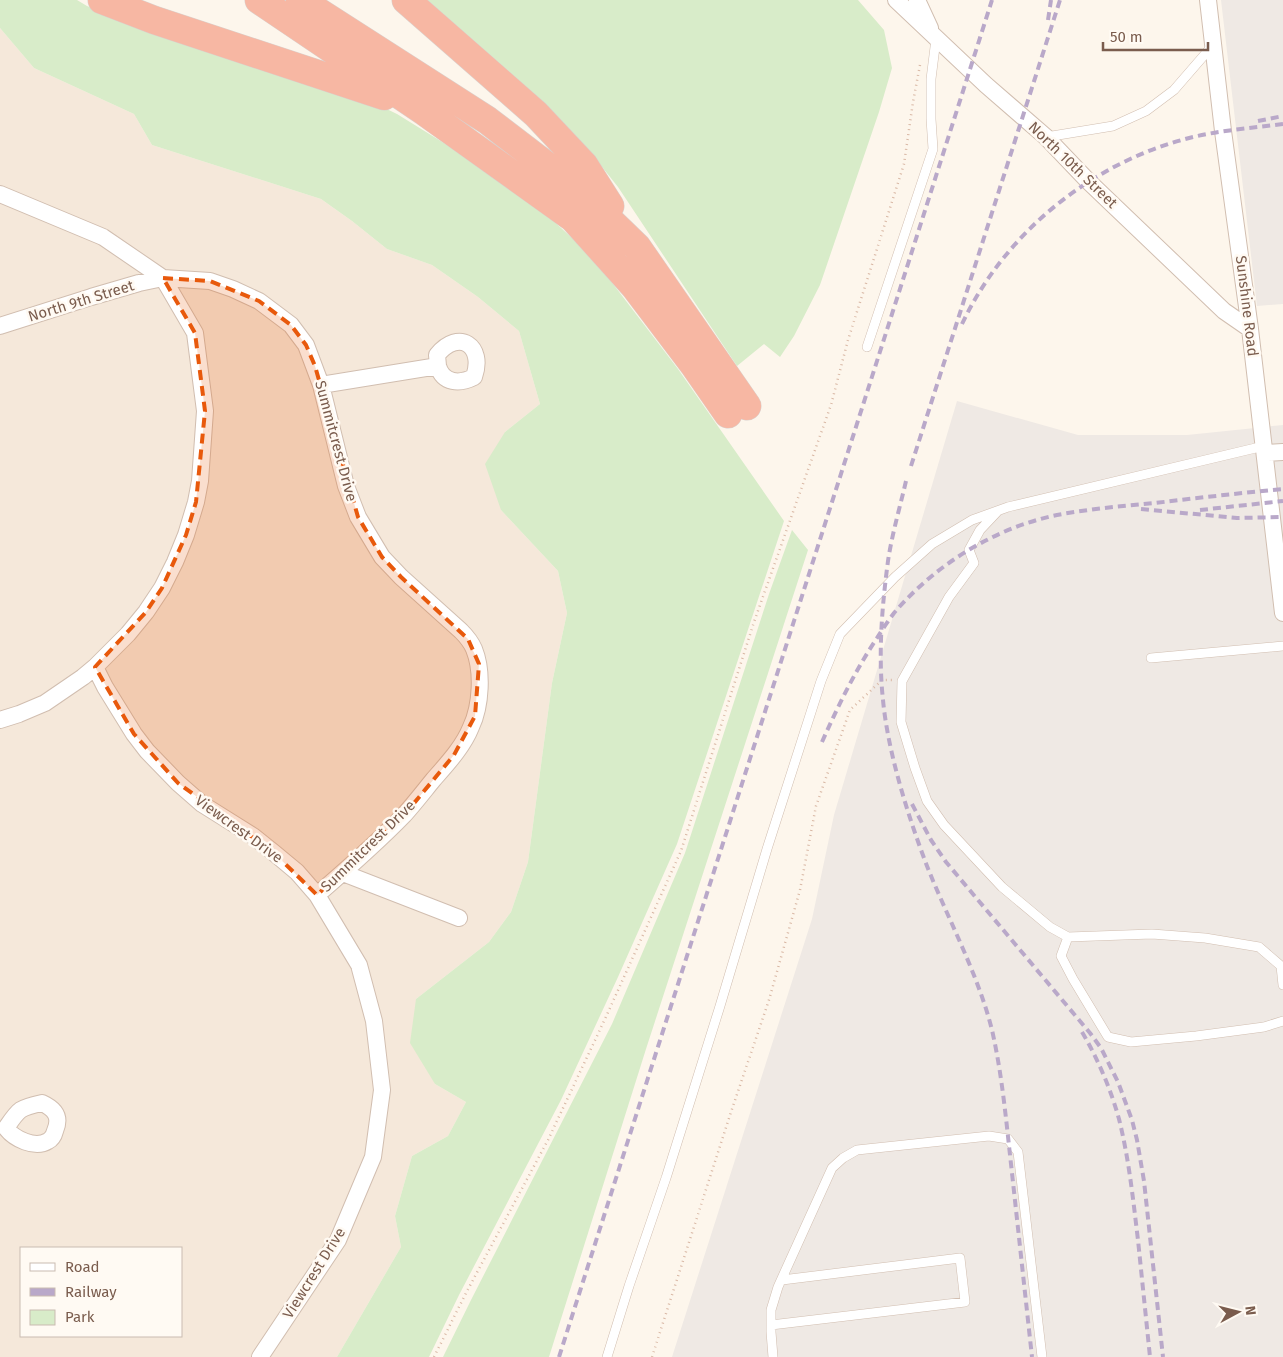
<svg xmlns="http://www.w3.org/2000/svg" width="1283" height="1357" font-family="'Fira Sans',sans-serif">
	<rect width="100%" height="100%" fill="#fdf6ec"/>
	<path fill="#f5e8da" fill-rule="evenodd" d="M 0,28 L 34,68 L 134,114 L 152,145 L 321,199 L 352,221 L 387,249 L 432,265 L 478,297 L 519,331 L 540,404 L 505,432 L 501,510 L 558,571 L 567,613 L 552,683 L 528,862 L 511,912 L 489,942 L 416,999 L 435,1084 L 466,1102 L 448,1136 L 412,1156 L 395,1216 L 401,1247 L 337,1357 L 0,1357 ZM 21,1248 L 181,1248 L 181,1336 L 21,1336 Z"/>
	<path fill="#efe9e4" d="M 1221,0 L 1283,0 L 1283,304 L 1257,306 Z
		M 957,401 L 1078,435 L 1187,435 L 1283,425 L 1283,1357 L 672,1357 L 812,919 L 834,815 Z"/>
	<path fill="#d8ecc9" d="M 0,0 L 77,0 L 87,6 L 128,23 L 368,100 L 397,114 L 460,153 L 544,212 L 575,241 L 610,280 L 678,369 L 784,521 L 677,844 L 618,977 L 561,1100 L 459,1295 L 429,1357 L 337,1357 L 401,1247 L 395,1216 L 412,1156 L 448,1136 L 466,1102 L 435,1084 L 410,1043 L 416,999 L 489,942 L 511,912 L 528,862 L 552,683 L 567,613 L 558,571 L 501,510 L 485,464 L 505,432 L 540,404 L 519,331 L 478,297 L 432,265 L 387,249 L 352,221 L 321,199 L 152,145 L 134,114 L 34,68 L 0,28 Z
		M 420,0 L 858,0 L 884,30 L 892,68 L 879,112 L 820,285 L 794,336 L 780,357 L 764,344 L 737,366 L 618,187 L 587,148 L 550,111 Z
		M 792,530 L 808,550 L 646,1049 L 549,1357 L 443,1357 L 471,1300 L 612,1024 L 685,853 L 769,594 Z"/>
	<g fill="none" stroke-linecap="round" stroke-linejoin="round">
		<g stroke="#d1beb0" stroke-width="10">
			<path id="lane" d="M 1046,137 L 1113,126 L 1146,111 L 1174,90 L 1213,45
				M 867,347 L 933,149 L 931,119 L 931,79 L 936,39
				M 997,512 L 980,530 L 969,550 L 974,563 L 949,597 L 902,681 L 901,722 L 915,768 L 927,801 L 944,825 L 1002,887 L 1050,927 L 1068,937
				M 1151,658 L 1283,646
				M 1283,985 L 1281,966 L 1259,947 L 1205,938 L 1152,934 L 1068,937 L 1061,956 L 1073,979 L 1108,1037 L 1131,1042 L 1196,1036 L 1264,1027 L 1283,1021
				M 771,1325 L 965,1302 L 960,1258 L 782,1280
				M 607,1357 L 629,1286 L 666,1178 L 720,1006 L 767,849 L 821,681 L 840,634 L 895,577 L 932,544 L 972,520 L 1008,507 L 1264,446
				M 773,1357 L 771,1332 L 771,1310 L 778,1287 L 832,1168 L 843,1158 L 857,1150 L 989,1136 L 1008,1139 L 1018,1152 L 1042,1357"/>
		</g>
		<g stroke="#d1beb0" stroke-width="18">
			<path id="street" d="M 896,0 L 986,85 L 1046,137 L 1088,181 L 1224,311 L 1250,329
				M 917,0 L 930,28
				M 1208,0 L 1223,131 L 1250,329 L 1283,613
				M 0,194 L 103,237 L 163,278 L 195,333 L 205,411 L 200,481 L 196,502 L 186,535 L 175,562 L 162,588 L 146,612 L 128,634 L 95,667 L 83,677 L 45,703 L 19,714 L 0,720
				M 0,326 L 91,297 L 139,283 L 163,278 L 210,281 L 233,289 L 259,301 L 291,325 L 306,345 L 321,385 L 346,486 L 358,517 L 382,557 L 401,577 L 461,631 C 466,636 471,642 474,649 C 483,671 481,706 471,727 C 463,747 447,764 433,780 C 424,791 414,804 404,815 C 377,843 347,869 317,895
				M 321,385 L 438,366 C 443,384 460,384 474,377 C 485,346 459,328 437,355 L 438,366
				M 1265,453 L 1283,452
				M 95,667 L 105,687 L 134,734 L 147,751 L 178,783 L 202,804 L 253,836 L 273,852 L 297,872 L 317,895 L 359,965 L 374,1021 L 382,1090 L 373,1157 L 338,1240 L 260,1357
				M 343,873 L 459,918
				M 42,1103 C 55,1109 61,1117 55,1131 C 54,1135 52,1139 48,1141 C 35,1149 14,1139 6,1128 C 19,1109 19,1108 42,1103 Z"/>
		</g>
		<g stroke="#dad1cd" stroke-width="29">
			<path id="highway" d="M 102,0 L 154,20 L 384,96
				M 259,0 L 425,112 L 573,218 L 635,287 L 694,365 L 728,414
				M 300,0 L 487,120 L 576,188 L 637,247 L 747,406
				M 406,0 L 536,114 L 584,165 L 610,206"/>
		</g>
		<path stroke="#d9b8a5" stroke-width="2.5" stroke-dasharray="1 4" stroke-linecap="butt" d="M 434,1357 L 466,1293 L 548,1140 L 605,1019 L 681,851 L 754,622 L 831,405 L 848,340 L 904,164 L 913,102 L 920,65
			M 652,1357 L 731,1112 L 769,1000 L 800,890 L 816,806 L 850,710 L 882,680 L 892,680"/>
		<use href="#lane" stroke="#fff" stroke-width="9"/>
		<use href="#street" stroke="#fff" stroke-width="16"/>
		<use href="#highway" stroke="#f7b7a3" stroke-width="28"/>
		<path stroke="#b9a8c9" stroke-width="4" stroke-dasharray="8 5" stroke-linecap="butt" d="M 1048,20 L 1051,0
			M 1258,121 L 1283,116
			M 962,324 C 1006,231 1094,161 1193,137 C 1223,130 1253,128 1283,124
			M 911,466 L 1060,0
			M 906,481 C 900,507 892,534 888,561 C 882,606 878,654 883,700 C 888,753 908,816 927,866 C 948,919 978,974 992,1030 C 1002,1074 1006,1119 1011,1164 C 1018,1228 1025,1293 1032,1357
			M 1141,509 L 1237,518 L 1283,517
			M 1200,510 L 1283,501
			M 822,742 C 838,706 855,671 877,638 C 882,630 888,621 894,613 C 935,565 994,528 1057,515 C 1089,509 1122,506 1155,503 C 1197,498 1240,493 1283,489
			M 912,804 L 931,840 L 946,862 L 1090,1033 L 1101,1048 L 1118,1082 L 1132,1120 L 1137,1140 L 1144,1181 L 1163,1357
			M 1082,1032 C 1098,1059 1111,1090 1119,1119 C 1129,1159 1133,1199 1138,1240 C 1142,1279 1146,1318 1150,1357
			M 559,1357 C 703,905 848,453 992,0"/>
	</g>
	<path fill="#e8590c" fill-opacity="0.2" stroke="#e8590c" stroke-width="4" stroke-dasharray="10 6" stroke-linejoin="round" d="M 163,278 L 210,281 L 259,301 L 291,325 L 306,345 L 315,366 L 358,517 L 382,557 L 401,577 L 468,639 L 479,664 L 475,716 L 454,755 L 405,814 L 317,895 L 273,852 L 178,783 L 134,734 L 95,667 L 146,612 L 162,588 L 186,535 L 196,502 L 205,411 L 195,333 Z"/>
	<g text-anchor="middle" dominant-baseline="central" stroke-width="5" stroke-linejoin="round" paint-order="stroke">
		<g font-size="15" fill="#7a5c4d" stroke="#fffaf3">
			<text transform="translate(1073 165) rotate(44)">North 10th Street</text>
			<text transform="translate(81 301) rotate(-17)">North 9th Street</text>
			<text transform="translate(1247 306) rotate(83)">Sunshine Road</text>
			<text transform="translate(336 441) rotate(75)">Summitcrest Drive</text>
			<text transform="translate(239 829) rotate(36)">Viewcrest Drive</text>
			<text transform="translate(368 846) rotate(-44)">Summitcrest Drive</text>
			<text transform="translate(314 1273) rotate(-58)">Viewcrest Drive</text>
		</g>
	</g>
	<rect x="20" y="1247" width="162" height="90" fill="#fffaf3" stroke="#cabbb1"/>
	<rect x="30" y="1263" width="25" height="8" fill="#ffffff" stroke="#cabbb1"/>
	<text x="65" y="1272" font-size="15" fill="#7a5c4d">Road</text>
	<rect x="30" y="1288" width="25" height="8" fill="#b9a8c9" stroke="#cabbb1"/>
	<text x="65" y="1297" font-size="15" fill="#7a5c4d">Railway</text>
	<rect x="30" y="1310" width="25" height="15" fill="#d8ecc9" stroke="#cabbb1"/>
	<text x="65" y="1322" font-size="15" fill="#7a5c4d">Park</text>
	<g transform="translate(1238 1312) rotate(83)" stroke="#fffaf3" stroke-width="4" paint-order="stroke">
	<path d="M0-4L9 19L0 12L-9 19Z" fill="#7a5c4d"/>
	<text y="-8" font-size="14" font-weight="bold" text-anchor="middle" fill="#7a5c4d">N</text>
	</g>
	<path d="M1103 42v8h105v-8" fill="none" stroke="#7a5c4d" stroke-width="2.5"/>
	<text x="1110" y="42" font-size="15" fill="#7a5c4d" stroke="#fffaf3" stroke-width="4" paint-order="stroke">50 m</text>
</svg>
